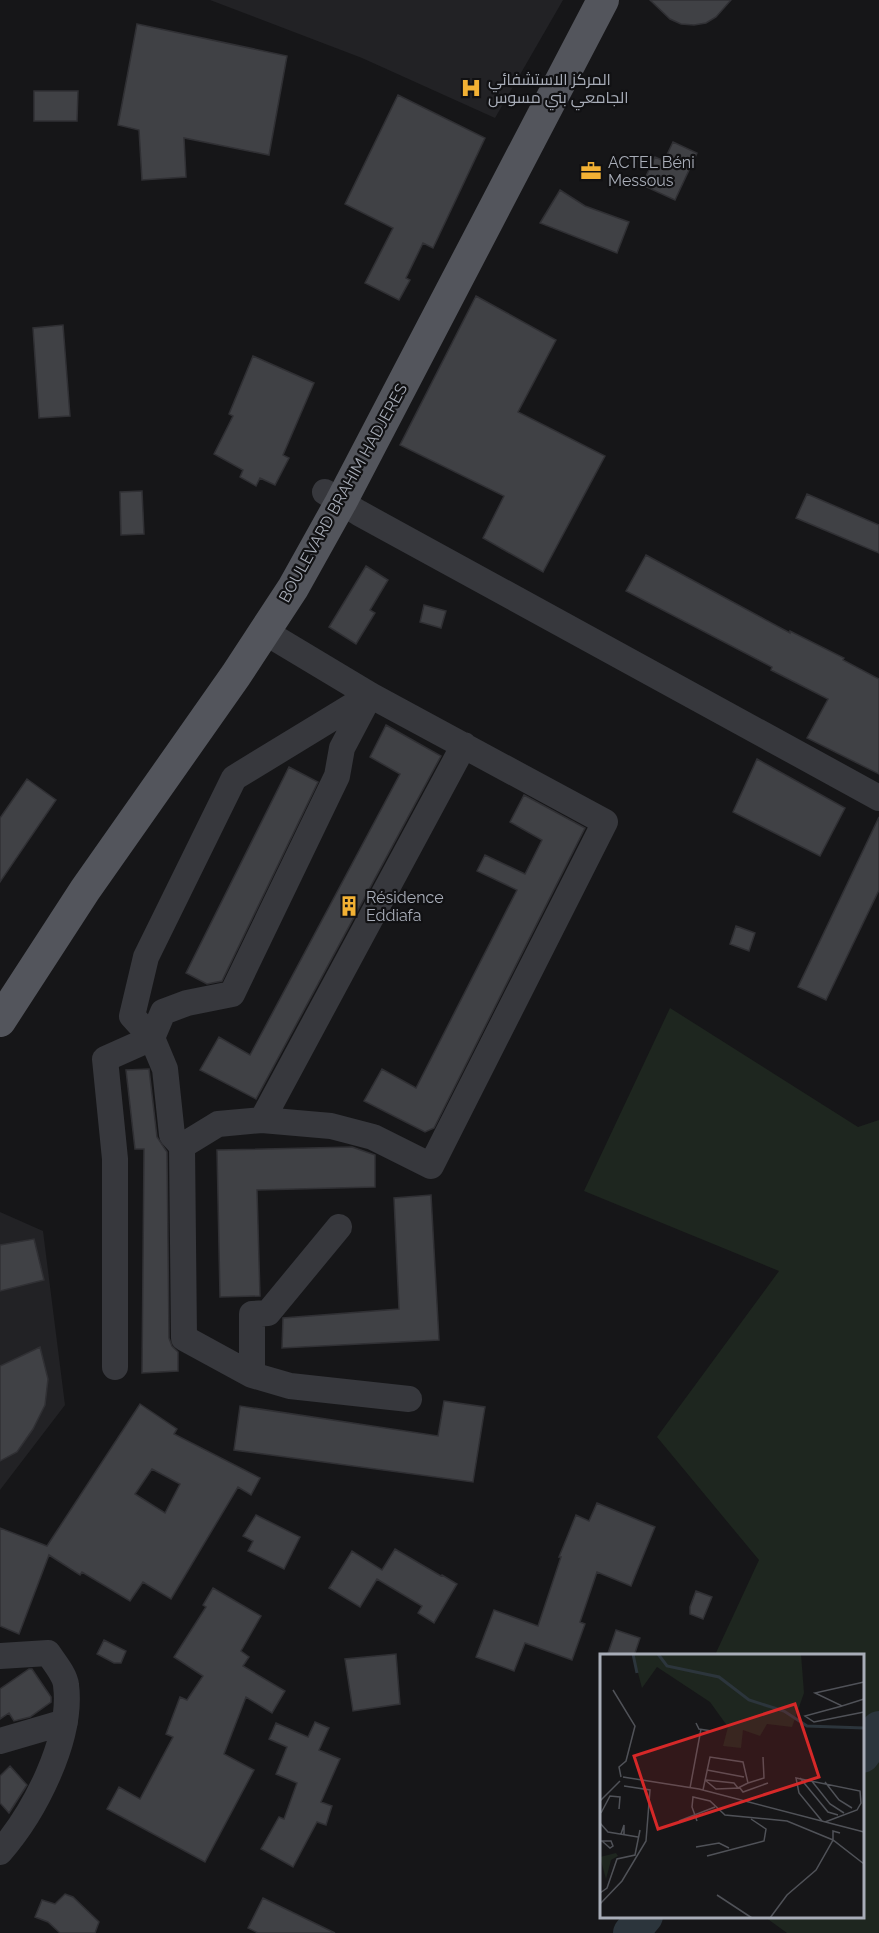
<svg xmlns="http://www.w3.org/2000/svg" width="879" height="1933" font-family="Raleway,Cairo,sans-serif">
	<rect width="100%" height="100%" fill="#161618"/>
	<path fill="#222225" d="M 210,0 L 563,0 L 495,118 L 362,58 Z
		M 0,1212 L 43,1231 L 65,1405 L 0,1490 Z"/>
	<path fill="#1e261f" d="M 670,1008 L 858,1127 L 879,1120 L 879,1933 L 787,1933 L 765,1917 L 862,1916 L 862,1656 L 715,1655 L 759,1560 L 657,1437 L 779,1271 L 584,1191 Z"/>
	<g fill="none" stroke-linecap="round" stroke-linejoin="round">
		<path stroke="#2c353c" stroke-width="36" d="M 862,1755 L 879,1729
			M 631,1933 L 645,1916"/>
	</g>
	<path fill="#404145" stroke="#303034" stroke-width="1.5" fill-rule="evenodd" d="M 650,0 L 731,0 L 716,17 L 706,23 L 694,25 L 681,24 L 670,19 Z
		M 137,24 L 287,56 L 269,155 L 184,138 L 186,177 L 142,180 L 139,130 L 118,125 Z
		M 34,91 L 78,91 L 77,121 L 34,121 Z
		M 398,95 L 485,138 L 433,248 L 423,243 L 406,278 L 410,280 L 399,300 L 365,283 L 393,228 L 345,204 Z
		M 673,142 L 697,153 L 675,200 L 642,185 L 655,157 L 664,161 Z
		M 560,190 L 585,206 L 629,222 L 617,253 L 540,223 Z
		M 476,296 L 556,340 L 518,412 L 605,456 L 543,572 L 483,538 L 504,496 L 400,445 Z
		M 63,325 L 70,416 L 39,418 L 33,328 Z
		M 253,356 L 314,383 L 283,455 L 289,458 L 275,485 L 260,478 L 256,486 L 240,477 L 243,470 L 214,454 L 233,416 L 229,414 Z
		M 142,491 L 144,534 L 121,535 L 120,492 Z
		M 807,494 L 879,525 L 879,553 L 796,518 Z
		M 646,555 L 790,633 L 790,631 L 844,658 L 843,660 L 879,679 L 879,774 L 807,738 L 828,699 L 771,670 L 772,667 L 626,591 Z
		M 366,566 L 388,580 L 370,610 L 375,613 L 356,644 L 329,627 Z
		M 424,605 L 446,611 L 441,628 L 420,622 Z
		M 386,725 L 441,756 L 256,1099 L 200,1070 L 219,1037 L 250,1055 L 400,774 L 370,757 Z
		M 757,759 L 845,808 L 820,856 L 733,812 Z
		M 289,767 L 318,782 L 222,981 L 207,984 L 186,973 Z
		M 27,779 L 56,800 L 0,882 L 0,818 Z
		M 524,795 L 585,828 L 434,1128 L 425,1132 L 364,1101 L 382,1069 L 416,1088 L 517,890 L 477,871 L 485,855 L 525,874 L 542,840 L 510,822 Z
		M 879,817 L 879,890 L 826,1000 L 798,987 Z
		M 736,926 L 755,933 L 749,951 L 730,944 Z
		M 149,1069 L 157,1137 L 167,1152 L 169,1338 L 172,1346 L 178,1352 L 178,1371 L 142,1373 L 144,1149 L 135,1149 L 126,1070 Z
		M 352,1147 L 375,1155 L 375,1187 L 257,1190 L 260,1296 L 220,1297 L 217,1150 Z
		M 431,1195 L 439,1340 L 282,1348 L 283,1318 L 399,1309 L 394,1198 Z
		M 34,1239 L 44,1280 L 0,1291 L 0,1245 Z
		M 40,1347 L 48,1379 L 45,1405 L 33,1429 L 17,1452 L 0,1461 L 0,1366 Z
		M 444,1401 L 485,1407 L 473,1482 L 234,1450 L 240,1406 L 438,1436 Z
		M 140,1404 L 177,1429 L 174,1434 L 260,1478 L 251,1495 L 238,1487 L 171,1599 L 143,1582 L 130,1601 L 82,1572 L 80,1575 L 49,1555 L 19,1634 L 0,1626 L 0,1528 L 47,1546 ZM 152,1469 L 180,1484 L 165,1513 L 135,1494 Z
		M 597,1503 L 655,1527 L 631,1586 L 597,1572 L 580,1622 L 585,1624 L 572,1660 L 525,1643 L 514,1671 L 476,1657 L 494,1610 L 538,1626 L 561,1557 L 559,1557 L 576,1515 L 589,1521 Z
		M 256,1515 L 300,1537 L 284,1569 L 248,1551 L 253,1541 L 243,1536 Z
		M 395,1549 L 441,1576 L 442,1575 L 457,1584 L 434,1623 L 418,1613 L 422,1606 L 377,1579 L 360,1607 L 329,1588 L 352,1551 L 382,1570 Z
		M 213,1588 L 261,1616 L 241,1651 L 249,1657 L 243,1666 L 285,1691 L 272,1713 L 246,1697 L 224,1754 L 254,1770 L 205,1862 L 107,1809 L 119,1787 L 140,1799 L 173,1737 L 166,1734 L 180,1697 L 187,1700 L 203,1676 L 174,1657 L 206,1607 L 203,1605 Z
		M 696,1591 L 712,1597 L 703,1619 L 690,1614 L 690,1607 Z
		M 616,1630 L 640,1638 L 634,1656 L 607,1656 Z
		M 104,1640 L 126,1651 L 121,1663 L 114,1663 L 97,1654 Z
		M 396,1654 L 400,1704 L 353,1711 L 345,1659 Z
		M 29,1669 L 32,1669 L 51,1697 L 51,1702 L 30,1717 L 14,1721 L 9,1713 L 0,1719 L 0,1689 Z
		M 315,1722 L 329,1728 L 319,1750 L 340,1759 L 321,1802 L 332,1806 L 326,1825 L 317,1822 L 293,1867 L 261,1849 L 279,1817 L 284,1819 L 297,1783 L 276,1774 L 287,1747 L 269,1739 L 276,1723 L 308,1737 Z
		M 10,1766 L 27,1785 L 9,1813 L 0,1803 L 0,1776 Z
		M 65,1894 L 73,1897 L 99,1922 L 95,1933 L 60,1933 L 48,1922 L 35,1917 L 42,1900 L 55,1904 Z
		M 263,1898 L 335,1933 L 258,1933 L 248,1928 Z"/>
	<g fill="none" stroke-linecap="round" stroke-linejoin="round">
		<path stroke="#37383d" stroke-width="26" d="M 325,492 L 359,513 L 879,798
			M 265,632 L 370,695 L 605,822 L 431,1166 L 373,1137 L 331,1126 L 262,1120 L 218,1124 L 182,1146 L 184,1338 L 252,1375 L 290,1386 L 409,1399
			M 262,1120 L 464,745
			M 182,1146 L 172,1135 L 165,1069 L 152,1038 L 163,1012 L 187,1003 L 232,994 L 337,776 L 342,748 L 370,695
			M 115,1367 L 115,1159 L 105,1059 L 152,1038 L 132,1016 L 146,957 L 234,778 L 370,695
			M 252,1375 L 252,1314 L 268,1313 L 339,1227
			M 0,1656 L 48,1653 C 54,1662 65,1675 66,1685 C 73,1739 34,1813 0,1852
			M 0,1741 L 65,1722"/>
		<path stroke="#53555c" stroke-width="32" d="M 0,1021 L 85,890 L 236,675 L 293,588 L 341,502 L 603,0"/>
	</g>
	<defs>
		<g id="hospital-bare" transform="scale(1.62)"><path d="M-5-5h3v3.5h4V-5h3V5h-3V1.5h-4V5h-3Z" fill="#f2b134" stroke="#111113" stroke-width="2.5" paint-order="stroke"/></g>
		<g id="office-bare" transform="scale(1.62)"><path d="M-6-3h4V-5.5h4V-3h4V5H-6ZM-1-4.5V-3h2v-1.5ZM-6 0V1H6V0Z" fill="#f2b134" stroke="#111113" stroke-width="2.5" paint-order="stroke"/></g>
		<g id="building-bare" transform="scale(1.62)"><path d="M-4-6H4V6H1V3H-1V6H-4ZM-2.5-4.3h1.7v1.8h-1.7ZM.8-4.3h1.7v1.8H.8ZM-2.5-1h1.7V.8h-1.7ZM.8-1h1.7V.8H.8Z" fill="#f2b134" stroke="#111113" stroke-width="2.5" paint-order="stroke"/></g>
	</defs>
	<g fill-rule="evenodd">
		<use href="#hospital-bare" x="471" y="88"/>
		<use href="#office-bare" x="591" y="171"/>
		<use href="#building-bare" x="349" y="906"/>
	</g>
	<g text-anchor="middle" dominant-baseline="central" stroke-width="4.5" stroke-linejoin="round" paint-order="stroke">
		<g font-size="16" fill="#a8adb8" stroke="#111113" text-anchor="start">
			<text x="488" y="79">المركز الاستشفائي<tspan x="488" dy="18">الجامعي بني مسوس</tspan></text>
			<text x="608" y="162">ACTEL Béni<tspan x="608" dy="18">Messous</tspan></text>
			<text x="366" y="897">Résidence<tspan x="366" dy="18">Eddiafa</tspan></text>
		</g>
		<g font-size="16" fill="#a8adb8" stroke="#111113">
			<text transform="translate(343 493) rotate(-61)">BOULEVARD BRAHIM HADJERES</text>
		</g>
	</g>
	<g transform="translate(600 1654)">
		<rect width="264" height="264" fill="#161618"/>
		<path d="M 33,0 L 201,0 L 204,39 L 192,73 L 167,70 L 160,82 L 143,76 L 141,94 L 123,92 L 128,73 L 110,48 L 57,13 L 42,34 ZM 16,199 L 18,202 L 11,206 L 6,225 L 0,203 Z" fill="#1e261f"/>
		<path fill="none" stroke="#2c353c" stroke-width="3" d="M 33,0 L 37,19M 58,0 L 67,12 L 119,23 L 149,46 L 184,57 L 207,72 L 264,74"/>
		<path fill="none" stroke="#505258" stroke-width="1.5" d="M 264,28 L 215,39 L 242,52 L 264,45M 13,36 L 35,72 L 26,107 L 19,113 L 21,123M 242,52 L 205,62 L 214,68 L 264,58M 96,69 L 99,75 L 112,77M 107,116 L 144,123M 23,123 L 99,135 L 264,178M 200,124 L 228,158 L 238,161M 105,126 L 116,135 L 140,134 L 143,138 L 168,129M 106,126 L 134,129 L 138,134 L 148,129M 211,126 L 230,150 L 244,159M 225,128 L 239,146 L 252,154M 90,134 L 101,75M 103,136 L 110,103 L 143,108 L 148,129 L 164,124 L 163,103M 0,147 L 20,127M 1,159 L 10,142 L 20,143 L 19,155M 79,167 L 115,153M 97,167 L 92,153 L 93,143 L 110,147 L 125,161 L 187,167 L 233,186 L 264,210M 222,167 L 199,139 L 196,124 L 260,137 L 261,149 L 257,156 L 225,168M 0,169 L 8,178 L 38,183M 21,180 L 24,171 L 24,180M 0,187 L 11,187 L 13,192 L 10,194 L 2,187M 96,193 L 119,189 L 129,194M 107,202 L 164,187 L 166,175 L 151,165M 0,239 L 7,234 L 17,205 L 35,201 L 40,176M 117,241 L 152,264M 0,250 L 22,227 L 46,187 L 50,136 L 24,132M 170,264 L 187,241 L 216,216 L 233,186 L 233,177 L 240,179"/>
		<path fill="#d62828" fill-opacity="0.15" stroke="#d62828" stroke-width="3" d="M 195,50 L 219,123 L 58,175 L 34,102 Z"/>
		<rect width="264" height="264" fill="none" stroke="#a8adb8" stroke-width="3"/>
	</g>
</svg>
